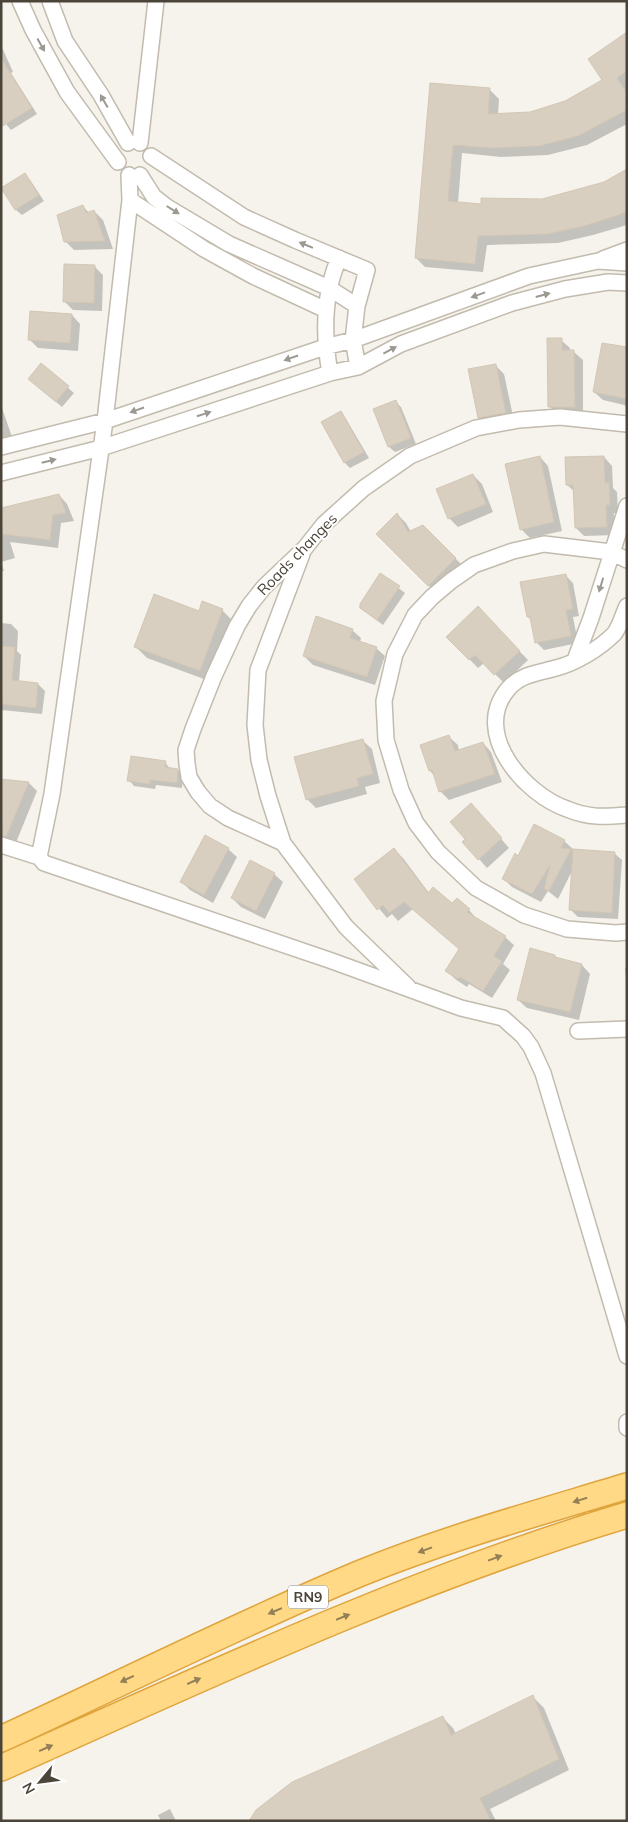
<svg xmlns="http://www.w3.org/2000/svg" width="628" height="1822" font-family="Mulish,sans-serif">
	<rect width="100%" height="100%" fill="#f6f3ec"/>
	<path fill="#0003" d="M 627,34 L 627,87 L 625,88 L 627,90 L 627,124 L 587,145 L 548,155 L 501,157 L 462,153 L 458,203 L 482,205 L 542,200 L 604,183 L 627,170 L 627,225 L 593,235 L 558,243 L 487,245 L 483,272 L 425,267 L 416,258 L 431,84 L 490,90 L 499,99 L 498,115 L 530,113 L 565,102 L 604,80 Z
		M 1,45 L 13,72 L 11,73 L 37,114 L 11,130 L 1,118 Z
		M 25,174 L 30,180 L 44,201 L 22,215 L 16,210 L 3,189 Z
		M 83,206 L 89,213 L 94,211 L 103,220 L 113,249 L 74,250 L 66,242 Z
		M 94,266 L 103,275 L 102,311 L 73,310 L 64,301 Z
		M 72,315 L 80,324 L 78,351 L 38,348 L 29,339 Z
		M 561,340 L 570,348 L 570,352 L 574,352 L 583,360 L 583,415 L 558,415 L 549,406 Z
		M 627,349 L 627,407 L 624,405 L 603,400 L 594,392 Z
		M 41,365 L 74,393 L 62,407 L 35,384 Z
		M 495,365 L 504,374 L 514,421 L 487,426 L 479,418 Z
		M 396,402 L 401,407 L 416,444 L 395,452 L 389,447 L 375,410 Z
		M 1,405 L 13,440 L 1,444 Z
		M 341,413 L 346,419 L 369,458 L 350,468 L 345,463 L 323,423 Z
		M 540,457 L 548,466 L 562,531 L 530,538 L 521,529 Z
		M 604,457 L 612,466 L 613,488 L 617,492 L 618,513 L 614,513 L 615,535 L 584,536 L 576,528 L 575,492 L 567,485 Z
		M 473,475 L 482,484 L 493,512 L 458,527 L 449,518 Z
		M 59,495 L 67,504 L 74,521 L 61,523 L 58,548 L 10,542 L 15,558 L 1,562 L 4,571 L 1,571 L 1,514 Z
		M 397,514 L 406,523 L 411,532 L 423,526 L 464,567 L 437,594 L 377,534 Z
		M 380,574 L 405,593 L 383,625 L 359,607 Z
		M 565,575 L 573,583 L 579,616 L 573,617 L 578,643 L 544,650 L 536,642 L 532,621 L 528,617 Z
		M 478,608 L 528,660 L 504,683 L 484,663 L 478,668 L 448,637 Z
		M 222,610 L 233,621 L 212,682 L 147,658 L 136,647 L 200,612 Z
		M 1,623 L 11,624 L 18,631 L 17,651 L 21,655 L 19,682 L 38,684 L 45,691 L 42,714 L 1,710 Z
		M 352,630 L 361,638 L 360,642 L 376,648 L 385,656 L 375,685 L 313,665 L 304,656 Z
		M 449,737 L 458,745 L 459,751 L 483,743 L 491,752 L 502,782 L 449,800 L 440,791 L 436,777 L 430,771 Z
		M 363,741 L 372,749 L 380,783 L 365,787 L 367,794 L 316,808 L 307,799 Z
		M 165,762 L 170,769 L 178,770 L 183,776 L 182,788 L 156,785 L 155,789 L 134,786 L 129,780 Z
		M 1,781 L 29,783 L 37,791 L 15,845 L 1,841 Z
		M 479,813 L 509,848 L 487,868 L 479,859 Z
		M 564,841 L 574,850 L 614,853 L 622,860 L 618,919 L 578,917 L 571,910 L 573,869 L 558,899 L 548,891 L 541,902 L 512,887 L 503,878 L 518,858 Z
		M 228,849 L 237,857 L 213,903 L 190,890 L 181,881 Z
		M 394,850 L 403,858 L 429,893 L 452,905 L 469,910 L 477,919 L 505,937 L 514,945 L 503,964 L 510,970 L 492,998 L 469,984 L 467,987 L 455,979 L 447,971 L 460,949 L 413,909 L 398,921 L 392,914 L 387,918 L 355,880 Z
		M 274,874 L 283,882 L 265,919 L 241,907 L 232,898 Z
		M 555,956 L 558,959 L 582,965 L 590,974 L 579,1020 L 527,1008 L 518,1000 Z
		M 625,968 L 627,968 L 627,986 Z
		M 533,1697 L 544,1708 L 569,1770 L 490,1809 L 496,1821 L 251,1821 L 442,1717 L 453,1728 L 456,1734 Z
		M 170,1809 L 176,1821 L 161,1821 L 158,1815 Z"/>
	<path fill="#d8cfc1" stroke="#d3c7b4" d="M 627,32 L 627,71 L 617,78 L 627,93 L 627,110 L 578,136 L 539,146 L 491,148 L 453,145 L 448,201 L 481,204 L 481,198 L 542,199 L 604,182 L 627,169 L 627,211 L 619,215 L 584,226 L 548,234 L 478,236 L 475,264 L 415,258 L 430,83 L 490,88 L 488,114 L 530,112 L 565,101 L 602,80 L 588,59 Z
		M 1,58 L 32,108 L 1,127 Z
		M 25,173 L 39,195 L 15,210 L 1,188 Z
		M 83,205 L 86,213 L 94,210 L 105,241 L 64,242 L 57,215 Z
		M 64,264 L 95,265 L 94,303 L 63,302 Z
		M 30,311 L 72,314 L 70,343 L 28,340 Z
		M 547,338 L 562,338 L 562,350 L 574,350 L 575,407 L 548,407 Z
		M 602,343 L 627,347 L 627,399 L 593,392 Z
		M 41,363 L 69,386 L 56,402 L 28,379 Z
		M 496,364 L 506,413 L 478,418 L 468,369 Z
		M 396,400 L 411,438 L 388,447 L 373,409 Z
		M 341,411 L 364,452 L 344,463 L 321,422 Z
		M 540,456 L 554,522 L 520,530 L 505,464 Z
		M 604,456 L 605,483 L 609,482 L 610,505 L 606,505 L 607,527 L 575,528 L 573,485 L 566,485 L 565,457 Z
		M 473,474 L 486,504 L 448,519 L 436,489 Z
		M 59,494 L 66,513 L 53,515 L 50,540 L 1,534 L 1,508 Z
		M 397,513 L 408,532 L 423,525 L 456,558 L 428,586 L 376,534 Z
		M 380,573 L 400,586 L 377,620 L 360,608 L 360,604 Z
		M 566,574 L 573,609 L 566,610 L 571,636 L 535,643 L 530,617 L 527,617 L 520,582 Z
		M 154,594 L 199,611 L 202,601 L 223,609 L 200,671 L 134,647 Z
		M 478,606 L 520,651 L 494,675 L 475,655 L 469,660 L 446,637 Z
		M 316,616 L 353,629 L 350,638 L 377,647 L 367,677 L 303,656 Z
		M 1,646 L 15,647 L 12,680 L 38,683 L 36,708 L 1,704 Z
		M 449,735 L 455,751 L 483,742 L 495,774 L 439,792 L 432,770 L 429,771 L 420,745 Z
		M 363,739 L 373,774 L 357,778 L 359,786 L 306,800 L 294,757 Z
		M 131,756 L 166,761 L 165,767 L 178,769 L 177,783 L 150,780 L 150,784 L 127,781 Z
		M 1,779 L 29,782 L 6,837 L 1,836 Z
		M 471,803 L 502,838 L 478,860 L 462,842 L 465,839 L 450,822 Z
		M 534,824 L 565,840 L 561,848 L 571,849 L 549,891 L 544,889 L 550,865 L 532,894 L 502,879 L 515,853 L 518,856 Z
		M 205,835 L 229,848 L 204,895 L 180,882 Z
		M 394,848 L 428,893 L 433,887 L 452,903 L 457,898 L 470,909 L 467,912 L 506,936 L 494,956 L 502,961 L 483,991 L 460,977 L 458,979 L 445,971 L 459,949 L 404,902 L 389,913 L 383,905 L 377,910 L 354,879 Z
		M 573,849 L 615,852 L 612,913 L 569,910 Z
		M 250,860 L 275,873 L 256,911 L 231,898 Z
		M 530,948 L 555,955 L 555,957 L 582,964 L 570,1012 L 517,1000 Z
		M 533,1695 L 559,1759 L 480,1798 L 491,1821 L 249,1821 L 256,1810 L 292,1782 L 443,1716 L 451,1735 Z"/>
	<g fill="none" stroke-linecap="round" stroke-linejoin="round">
		<g stroke="#c2bbae" stroke-width="18">
			<path id="minor" d="M 20,1 L 33,30 L 67,92 L 118,162
				M 50,1 L 65,41 L 101,95 L 128,143
				M 140,143 L 156,1
				M 151,156 L 244,217 L 295,240 L 367,270 L 357,306 L 353,340 L 358,367
				M 140,175 L 154,197 L 167,207 L 229,244 L 329,288 L 357,306
				M 130,200 L 204,249 L 253,276 L 326,310
				M 603,259 L 627,250
				M 330,373 C 323,334 323,295 339,258
				M 1,447 L 105,421 L 325,347 L 353,340 L 529,276 L 598,261 L 627,263
				M 1,473 L 101,448 L 330,373 L 358,367 L 401,344 L 512,303 L 565,289 L 608,282 L 627,283
				M 302,554 L 258,670 L 255,725 L 259,760 L 268,796 L 283,843 L 346,927 L 408,987
				M 627,560 L 611,552 L 544,544 L 513,551 L 474,565 L 451,581 L 432,597 L 415,615 L 395,654 L 384,701 L 386,740 L 401,790 L 416,823 L 438,852 L 476,888 L 524,915 L 567,929 L 616,933 L 627,932
				M 627,606 C 623,614 620,627 614,634 C 600,648 576,663 556,668 C 538,673 521,674 508,689 C 471,733 524,794 567,809 C 589,818 604,817 627,815
				M 575,660 L 591,618 L 627,506
				M 283,843 L 228,818 L 210,806 L 198,792 L 189,777 L 187,764 L 186,750 L 193,729 L 214,676 L 237,626 L 249,606 L 264,587 L 305,548 L 324,524 L 364,488 L 410,456 L 476,428 L 519,420 L 560,417 L 627,424
				M 1,845 L 39,857 L 44,863 L 332,961 L 461,1008 L 503,1018 L 523,1036 L 531,1047 L 543,1073 L 627,1356
				M 39,857 L 52,794 L 105,421 L 130,200 L 129,175
				M 578,1031 L 627,1029
				M 627,1422 L 627,1428"/>
		</g>
		<g stroke="#e0a43c" stroke-width="28">
			<path id="trunk" d="M 1,1739 C 121,1684 239,1624 361,1573 C 447,1538 538,1513 627,1486
				M 1,1768 C 207,1676 410,1580 627,1515"/>
		</g>
		<use href="#minor" stroke="#fff" stroke-width="15"/>
		<use href="#trunk" stroke="#ffd985" stroke-width="25"/>
	</g>
	<defs><path id="oneway-solid" d="M-6-.8H1V-3.2L6.5 0L1 3.2V.8H-6Z" transform="scale(1.25)"/></defs>
	<g fill="#9c9892">
		<use href="#oneway-solid" transform="translate(41 45) rotate(61)"/>
		<use href="#oneway-solid" transform="translate(104 101) rotate(-120)"/>
		<use href="#oneway-solid" transform="translate(173 210) rotate(32)"/>
		<use href="#oneway-solid" transform="translate(306 245) rotate(-158)"/>
		<use href="#oneway-solid" transform="translate(478 295) rotate(160)"/>
		<use href="#oneway-solid" transform="translate(543 295) rotate(-15)"/>
		<use href="#oneway-solid" transform="translate(390 350) rotate(-28)"/>
		<use href="#oneway-solid" transform="translate(291 358) rotate(161)"/>
		<use href="#oneway-solid" transform="translate(137 410) rotate(161)"/>
		<use href="#oneway-solid" transform="translate(204 414) rotate(-18)"/>
		<use href="#oneway-solid" transform="translate(49 461) rotate(-14)"/>
		<use href="#oneway-solid" transform="translate(601 585) rotate(107)"/>
	</g>
	<g fill="#938057">
		<use href="#oneway-solid" transform="translate(580 1500) rotate(163)"/>
		<use href="#oneway-solid" transform="translate(425 1550) rotate(160)"/>
		<use href="#oneway-solid" transform="translate(495 1558) rotate(-20)"/>
		<use href="#oneway-solid" transform="translate(275 1611) rotate(157)"/>
		<use href="#oneway-solid" transform="translate(343 1617) rotate(-22)"/>
		<use href="#oneway-solid" transform="translate(127 1679) rotate(155)"/>
		<use href="#oneway-solid" transform="translate(194 1681) rotate(-24)"/>
		<use href="#oneway-solid" transform="translate(46 1748) rotate(-24)"/>
	</g>
	<g text-anchor="middle" dominant-baseline="central" stroke-width="4" stroke-linejoin="round" paint-order="stroke">
		<rect fill="#fff" stroke="#817c74" stroke-width="1" x="288" y="1585.5" width="40" height="23" rx="4"/>
		<g font-size="14" font-weight="bold" fill="#4b4439">
			<text x="308" y="1597">RN9</text>
		</g>
		<g font-size="15" fill="#4b4439" stroke="#fff">
			<text transform="translate(297 554) rotate(-46)">Roads changes</text>
		</g>
	</g>
	<rect width="628" height="1822" fill="none" stroke="#4b4439" stroke-width="5"/>
	<g transform="translate(40 1782) rotate(241)" stroke="#ffffff" stroke-width="4" paint-order="stroke">
	<path d="M0-4L9 19L0 12L-9 19Z" fill="#4b4439"/>
	<text y="-8" font-size="14" font-weight="bold" text-anchor="middle" fill="#4b4439">N</text>
	</g>
</svg>
